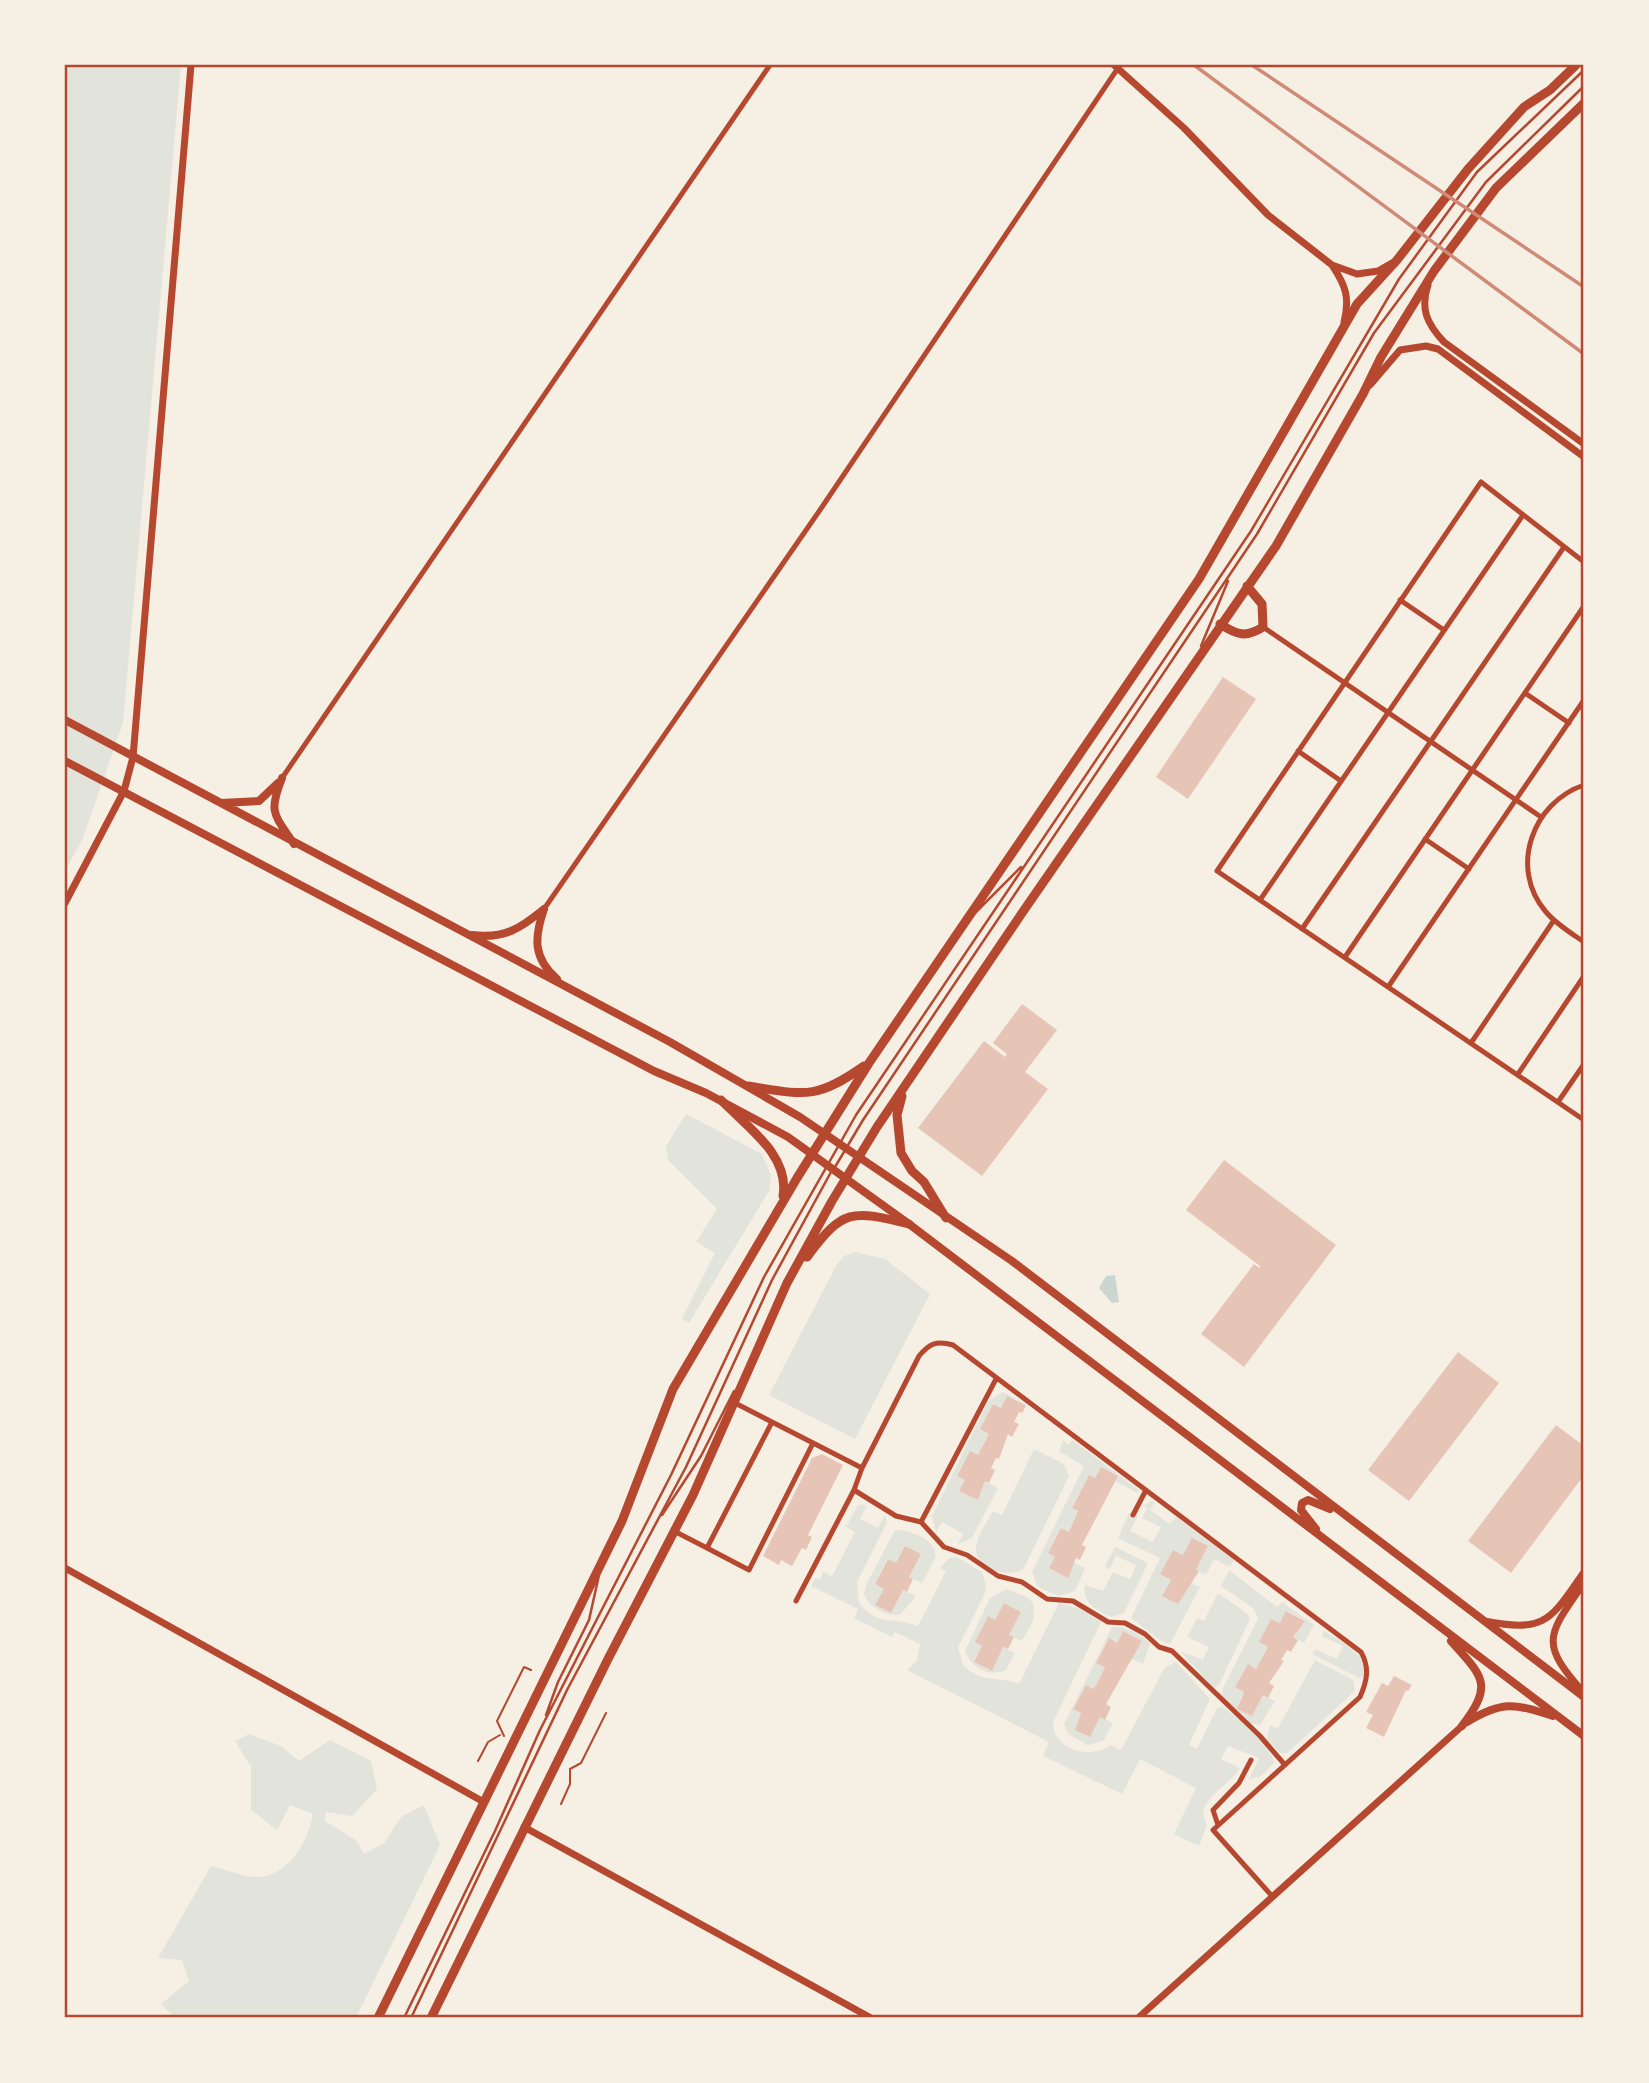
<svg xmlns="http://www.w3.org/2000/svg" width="1649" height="2083" font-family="Roboto,sans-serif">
	<rect width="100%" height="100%" fill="#f6efe4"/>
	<path fill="#e2e4dc" d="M 65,65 L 181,65 L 123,723 L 83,838 L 65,871 Z
		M 686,1114 L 762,1154 L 771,1175 L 769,1191 L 689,1323 L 682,1319 L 715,1253 L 696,1242 L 717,1209 L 668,1160 L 666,1146 Z
		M 856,1252 L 885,1259 L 930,1294 L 855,1439 L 769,1395 L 836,1266 L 844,1256 Z
		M 1003,1392 L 1027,1405 L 1001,1408 L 993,1404 L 980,1429 L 989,1434 L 978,1455 L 970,1451 L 957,1476 L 965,1480 L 960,1491 L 978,1500 L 985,1481 L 998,1488 L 972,1538 L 958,1544 L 963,1534 L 942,1522 L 936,1532 L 932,1516 L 989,1400 Z
		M 1063,1440 L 1069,1445 L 1072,1440 L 1139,1490 L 1137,1493 L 1115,1481 L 1101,1467 L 1095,1478 L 1089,1475 L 1072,1507 L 1078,1511 L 1069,1532 L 1061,1528 L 1048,1553 L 1055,1557 L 1050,1568 L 1068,1577 L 1073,1562 L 1085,1568 L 1075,1591 L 1059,1596 L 1038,1587 L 1032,1572 L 1084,1466 L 1059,1451 Z
		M 1034,1449 L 1064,1464 L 1069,1476 L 1024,1568 C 1010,1579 975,1570 976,1548 C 977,1535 987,1522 993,1511 L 1002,1515 Z
		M 1151,1501 L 1155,1502 L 1150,1510 L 1170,1524 L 1176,1517 L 1234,1560 L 1230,1567 L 1214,1559 L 1206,1575 L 1196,1570 L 1208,1546 L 1183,1555 L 1174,1550 L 1160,1574 L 1171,1580 L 1162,1596 L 1189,1582 L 1200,1587 L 1170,1644 L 1161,1641 L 1131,1618 L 1160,1558 L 1118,1538 L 1129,1513 L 1138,1516 L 1130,1531 L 1153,1542 L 1161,1527 L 1142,1518 L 1147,1508 L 1143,1506 Z
		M 862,1504 L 867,1506 L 860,1519 L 878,1528 L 885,1515 L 887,1522 L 857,1582 L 859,1602 C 877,1628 896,1616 918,1626 L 946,1571 L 940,1568 L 949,1558 L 957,1557 L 982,1572 L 986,1586 L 984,1595 L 958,1647 L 963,1665 C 984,1685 996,1675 1019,1684 L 1059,1603 L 1080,1609 L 1101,1622 L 1053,1722 C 1052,1750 1091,1760 1111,1745 L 1121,1750 L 1165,1667 L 1176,1662 L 1210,1699 L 1189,1745 L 1197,1749 L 1217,1708 L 1223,1707 C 1236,1717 1273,1747 1274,1763 L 1260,1777 L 1249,1779 L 1259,1758 L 1228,1746 L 1221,1759 L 1240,1768 C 1230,1787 1192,1800 1207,1825 L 1199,1846 L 1174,1834 L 1196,1788 L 1140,1759 L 1122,1794 L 1043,1756 L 1049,1742 L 907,1670 L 917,1660 L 920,1644 L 895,1632 L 892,1637 L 854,1618 L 858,1609 L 811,1586 L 815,1578 L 820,1580 L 823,1572 L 832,1576 L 855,1532 L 846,1527 L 857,1506 Z
		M 895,1530 C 911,1530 934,1538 936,1556 L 922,1583 L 909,1577 L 920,1554 L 896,1563 L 887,1559 L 875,1584 L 884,1589 L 876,1605 L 891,1613 L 903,1590 L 916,1596 L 900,1615 C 886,1616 869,1608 864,1594 L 866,1585 Z
		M 1115,1547 L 1148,1563 L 1124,1613 L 1111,1617 C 1096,1609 1082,1604 1085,1585 L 1103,1591 L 1113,1572 L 1130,1579 L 1136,1565 L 1116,1556 L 1109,1570 L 1105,1567 Z
		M 1229,1570 L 1277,1607 L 1282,1602 L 1314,1625 L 1304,1643 L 1293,1637 L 1305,1620 L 1287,1611 L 1280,1623 L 1271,1619 L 1259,1642 L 1268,1647 L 1256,1669 L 1248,1665 L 1235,1687 L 1244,1692 L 1240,1699 L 1252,1715 L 1263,1695 L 1275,1701 L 1260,1725 L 1250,1723 L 1222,1696 L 1223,1688 L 1258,1619 L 1254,1609 L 1221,1586 Z
		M 1006,1589 L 1027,1597 L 1033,1603 L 1034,1619 L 1022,1641 L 1009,1635 L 1021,1612 L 1004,1603 L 974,1662 L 991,1671 L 1003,1647 L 1015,1653 L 1006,1670 C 989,1677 971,1669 965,1651 L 990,1598 Z
		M 1218,1593 L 1248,1614 L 1250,1619 L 1219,1685 L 1214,1688 L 1180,1651 L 1203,1660 L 1209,1647 L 1187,1637 L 1197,1618 L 1204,1621 Z
		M 1112,1627 C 1126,1626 1141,1634 1150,1644 L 1143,1664 L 1130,1658 L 1142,1641 L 1123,1631 L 1117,1643 L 1108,1639 L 1096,1662 L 1105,1667 L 1094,1689 L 1086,1685 L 1073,1708 L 1081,1713 L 1076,1730 L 1089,1737 L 1100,1717 L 1113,1723 L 1103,1741 L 1088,1745 L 1068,1734 L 1064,1724 Z
		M 1324,1631 C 1341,1642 1368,1653 1364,1676 L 1359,1678 L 1312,1654 L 1315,1649 L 1337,1659 L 1343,1646 L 1322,1636 Z
		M 1315,1660 L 1353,1680 L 1355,1691 L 1287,1753 L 1280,1753 L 1267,1739 L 1270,1725 L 1278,1728 Z
		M 249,1734 L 281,1746 L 299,1761 L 330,1740 L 371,1761 L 377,1789 L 352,1816 L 326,1812 L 325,1821 L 357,1841 L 364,1854 L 384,1843 L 401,1817 L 424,1805 L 440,1845 L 356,2018 L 175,2018 L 161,2004 L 189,1981 L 182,1960 L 158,1958 L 211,1866 C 225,1869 247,1879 260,1877 C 291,1873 308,1841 313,1814 L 290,1805 L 277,1830 L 251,1810 L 251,1767 L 235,1741 Z"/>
	<path fill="#c9d6d2" d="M 1115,1275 L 1119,1302 L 1112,1303 L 1099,1288 L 1106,1276 Z"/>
	<path fill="#e6c5b7" d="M 1223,677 L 1256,699 L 1188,799 L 1156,777 Z
		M 1022,1004 L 1057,1030 L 1025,1072 L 1048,1089 L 982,1176 L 918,1128 L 984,1041 L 1005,1057 L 1007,1054 L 993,1043 Z
		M 1224,1160 L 1336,1245 L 1244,1367 L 1201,1334 L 1254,1264 L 1259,1268 L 1260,1266 L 1186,1210 Z
		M 1458,1352 L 1499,1383 L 1409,1501 L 1368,1470 Z
		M 1007,1396 L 1026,1406 L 1022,1413 L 1019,1412 L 1014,1422 L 1019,1424 L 1012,1437 L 1008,1434 L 999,1459 L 996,1458 L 991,1468 L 995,1470 L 989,1483 L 985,1481 L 978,1500 L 959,1491 L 965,1480 L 957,1476 L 970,1451 L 978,1455 L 989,1434 L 980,1429 L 993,1404 L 1001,1408 Z
		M 1556,1425 L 1584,1446 L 1584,1475 L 1511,1573 L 1468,1541 Z
		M 822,1454 L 843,1465 L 808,1535 L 812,1537 L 806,1550 L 802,1548 L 792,1566 L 781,1560 L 779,1565 L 763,1556 L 812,1458 Z
		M 1101,1467 L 1118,1476 L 1082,1545 L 1086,1547 L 1080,1560 L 1076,1558 L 1068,1578 L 1049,1568 L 1055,1557 L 1048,1553 L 1061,1528 L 1069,1532 L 1078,1511 L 1072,1508 L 1089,1475 L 1095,1478 Z
		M 1192,1538 L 1208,1546 L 1196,1570 L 1199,1571 L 1178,1604 L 1162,1596 L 1171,1580 L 1160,1574 L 1173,1550 L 1183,1555 Z
		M 905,1546 L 921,1554 L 909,1577 L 913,1579 L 907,1592 L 903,1590 L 891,1613 L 875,1605 L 884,1589 L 875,1584 L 888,1559 L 896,1563 Z
		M 1004,1603 L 1021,1612 L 1009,1635 L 1014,1637 L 1008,1649 L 1003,1647 L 992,1671 L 974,1662 L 982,1646 L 975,1642 L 988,1616 L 995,1620 Z
		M 1286,1611 L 1305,1621 L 1293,1637 L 1298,1640 L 1291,1652 L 1287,1650 L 1281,1660 L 1284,1661 L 1269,1683 L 1274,1686 L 1268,1698 L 1263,1695 L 1252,1716 L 1237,1709 L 1244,1692 L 1235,1687 L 1248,1664 L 1256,1669 L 1268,1647 L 1259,1642 L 1271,1619 L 1280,1623 Z
		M 1123,1631 L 1142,1641 L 1106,1704 L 1111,1707 L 1105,1720 L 1100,1717 L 1090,1737 L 1075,1730 L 1081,1713 L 1073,1709 L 1086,1685 L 1094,1689 L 1105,1667 L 1096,1663 L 1109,1638 L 1117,1643 Z
		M 1394,1676 L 1412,1685 L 1408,1691 L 1406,1690 L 1384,1737 L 1366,1728 L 1373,1715 L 1366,1712 L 1382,1683 L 1388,1686 Z"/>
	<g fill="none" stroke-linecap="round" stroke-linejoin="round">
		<path stroke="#b5482f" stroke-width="2" d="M 504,1736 L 497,1721 L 524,1667 L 531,1670
			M 478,1761 L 488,1742 L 500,1735
			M 570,1769 L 581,1763 L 606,1713
			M 561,1804 L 570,1784 L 570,1770"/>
		<path stroke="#b5482f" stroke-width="2.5" d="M 1201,646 L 1228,581
			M 976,912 L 1021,867
			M 835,1167 L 863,1120 L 1257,534 L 1374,333 L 1486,182 L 1584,86
			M 662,1515 L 701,1456 L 734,1391
			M 546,1715 L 558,1682 L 589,1620 L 599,1575
			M 404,2018 L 495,1831 L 540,1730 L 671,1475 L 764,1277 L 856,1115 L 1251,531 L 1399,279 L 1477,172 L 1584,70
			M 411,2018 L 567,1690 L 686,1467 L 772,1280 L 831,1172"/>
		<path stroke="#b5482f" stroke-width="5" d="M 1584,562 L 1481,482 L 1217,871 L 1584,1120
			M 1400,600 L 1444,630
			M 1263,627 L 1541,817
			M 1525,693 L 1569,723
			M 1298,751 L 1341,781
			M 282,778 L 770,65
			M 1584,785 C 1533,802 1508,868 1546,912 C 1556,924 1571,933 1584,942
			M 1425,839 L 1469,869
			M 1260,900 L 1523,515
			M 544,909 L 822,507 L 1118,68
			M 1302,929 L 1564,547
			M 1345,957 L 1584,606
			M 1388,987 L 1584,700
			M 1471,1043 L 1554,920
			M 1518,1074 L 1584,976
			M 1558,1102 L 1584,1064
			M 735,1403 L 862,1468 L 919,1356 C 929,1344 936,1340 953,1345 L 1361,1652 C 1370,1668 1367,1681 1360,1697 L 1213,1830 L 1272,1896
			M 772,1422 L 707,1548 L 749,1570 L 813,1443
			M 854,1490 L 896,1516 L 921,1522 L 996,1379
			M 1133,1515 L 1146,1490
			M 921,1522 L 944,1547 L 967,1555 L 998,1576 L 1022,1582 L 1047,1599 L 1073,1601 L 1108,1622 L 1125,1623 L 1145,1634 L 1159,1647 L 1172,1651 L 1260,1736 L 1285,1765
			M 674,1531 L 707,1548
			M 796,1601 L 854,1490 L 862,1468
			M 1218,1825 L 1213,1810 L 1239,1783 L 1251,1760"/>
		<path stroke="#b5482f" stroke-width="7" d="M 1114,65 L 1184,128 L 1268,215 L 1332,265 L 1357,274 L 1378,271 L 1392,263
			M 1332,265 C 1346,286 1350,298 1344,322
			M 1428,285 C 1420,309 1427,324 1444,342 L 1584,444
			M 1370,385 L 1400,350 L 1426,346 L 1438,349 L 1584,457
			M 65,903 L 124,791 L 133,757 L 191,65
			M 65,1568 L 482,1801
			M 1484,1621 C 1547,1633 1550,1620 1584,1572
			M 1584,1693 C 1538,1642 1548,1635 1584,1583
			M 524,1827 L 871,2018
			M 1138,2018 L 1462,1726"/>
		<path stroke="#b5482f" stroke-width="8" d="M 65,720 L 670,1042 L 800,1117 L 1012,1261 L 1584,1697
			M 65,761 L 654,1071 L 706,1093 L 788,1137 L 909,1224 L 1584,1736
			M 282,778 C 268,813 274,814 294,844
			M 221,803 L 259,801 L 278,783
			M 544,909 C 534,938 533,958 557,979
			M 472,935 C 504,939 520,929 544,909
			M 1316,1529 L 1301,1510 L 1302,1503 L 1308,1500 L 1330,1509
			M 1451,1641 C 1483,1677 1494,1684 1462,1726
			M 1467,1722 C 1503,1700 1515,1704 1553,1716"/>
		<path stroke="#b5482f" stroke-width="9" d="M 1220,624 C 1237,635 1246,638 1263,627 L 1262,604 L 1247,586
			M 748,1086 C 805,1095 816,1100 864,1066
			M 902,1096 L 897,1115 L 901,1153 L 912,1171 L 924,1182 L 946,1218
			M 721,1100 C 747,1127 790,1155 783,1196
			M 807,1257 C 843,1208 852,1210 909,1224
			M 378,2018 L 622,1521 L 673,1389 L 797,1178 L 869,1063 L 1199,579 L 1357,304 L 1397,260 L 1468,169 L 1524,107 L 1550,90 L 1576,65
			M 431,2018 L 608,1659 L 693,1495 L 787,1283 L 832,1201 L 877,1127 L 1022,913 L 1276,546 L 1363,394 L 1381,357 L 1434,271 L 1496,188 L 1584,103"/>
		<path stroke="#cf8b77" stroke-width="3.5" d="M 1194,65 L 1584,354
			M 1252,65 L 1584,287"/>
	</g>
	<rect width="1649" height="2083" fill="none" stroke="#f6efe4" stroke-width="133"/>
	<rect x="66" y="66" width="1516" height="1950" fill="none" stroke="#b5482f" stroke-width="2.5"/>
</svg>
